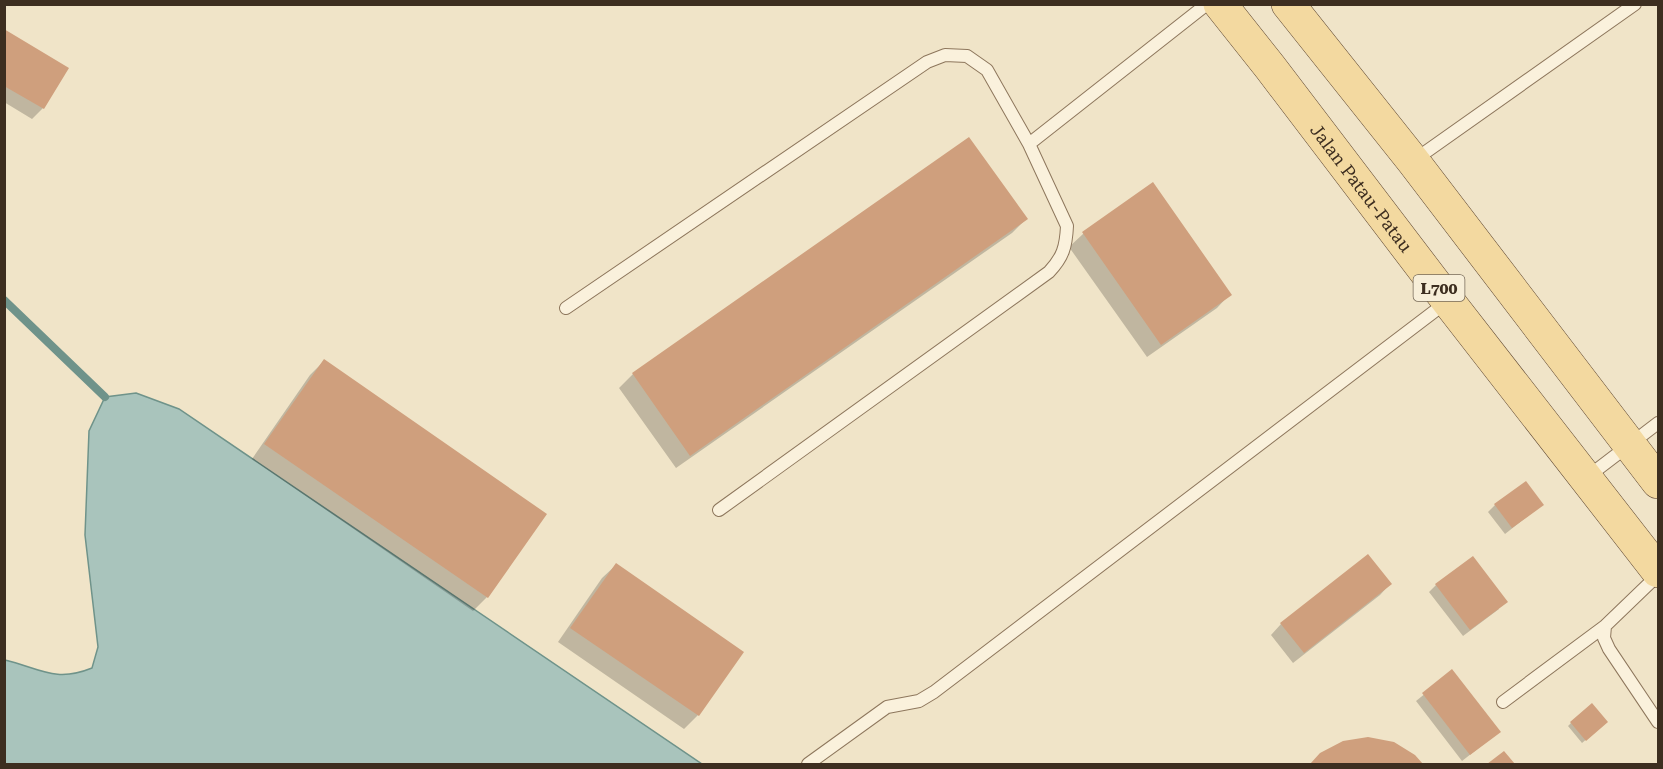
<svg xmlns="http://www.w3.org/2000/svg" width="1663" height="769" font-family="'Roboto Serif',serif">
	<rect width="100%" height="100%" fill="#f0e4c8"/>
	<path fill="#a9c4bc" stroke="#6f938a" stroke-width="1.5" d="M 136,393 L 179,409 L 702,764 L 5,764 L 5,660 C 39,668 55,683 92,668 L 98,647 L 85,535 L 89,431 L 105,397 Z"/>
	<path fill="#0003" d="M 4,31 L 43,108 L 32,119 L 4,102 Z
		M 969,139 L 1026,219 L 1012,233 L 676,468 L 619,388 L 633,374 Z
		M 1153,185 L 1230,294 L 1217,308 L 1147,357 L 1069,247 L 1083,234 Z
		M 324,361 L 545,514 L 487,597 L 473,611 L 252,459 L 310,375 Z
		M 1495,505 L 1542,505 L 1505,534 L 1488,512 Z
		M 616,565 L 742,652 L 698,715 L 684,729 L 558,642 L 602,578 Z
		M 1390,584 L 1380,595 L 1293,663 L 1271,635 L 1281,624 Z
		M 1436,585 L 1499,609 L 1463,636 L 1429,592 Z
		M 1452,672 L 1499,732 L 1462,761 L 1416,701 Z
		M 1571,723 L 1603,725 L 1582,743 L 1568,726 Z
		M 1321,755 L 1414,757 L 1421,764 L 1311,764 Z"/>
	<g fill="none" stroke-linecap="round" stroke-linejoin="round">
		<path stroke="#6f938a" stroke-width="8" d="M 4,300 L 105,397"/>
	</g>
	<path fill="#cf9f7d" d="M 4,29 L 69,68 L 44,109 L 4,86 Z
		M 969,137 L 1028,219 L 690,456 L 632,373 Z
		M 1153,182 L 1232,295 L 1161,345 L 1082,232 Z
		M 324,359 L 547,514 L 488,598 L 264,444 Z
		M 1526,481 L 1544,505 L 1512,528 L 1494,504 Z
		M 1368,554 L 1392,584 L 1304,653 L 1280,623 Z
		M 1473,556 L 1508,602 L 1470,630 L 1435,584 Z
		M 616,563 L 744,652 L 699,716 L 570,628 Z
		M 1452,669 L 1501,732 L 1470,755 L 1422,693 Z
		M 1592,703 L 1608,722 L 1586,741 L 1570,722 Z
		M 1368,737 L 1394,742 L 1415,755 L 1423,764 L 1310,764 L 1320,753 L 1343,741 Z
		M 1504,751 L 1515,764 L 1487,764 Z"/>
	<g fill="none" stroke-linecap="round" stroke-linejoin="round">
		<g stroke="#8d765c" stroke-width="14">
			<path id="lane" d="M 1029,144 L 1207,4
				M 1413,161 L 1635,4
				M 566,308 L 927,62 L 945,55 L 967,56 L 987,70 L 1029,144 L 1067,226 C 1066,247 1063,257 1049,272 L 719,510
				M 1586,478 L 1658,423
				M 1658,575 L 1605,626 L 1604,638 L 1609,649 L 1658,722
				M 1503,702 L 1605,626
				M 808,764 L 887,707 L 919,701 L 934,692 L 1448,301"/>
		</g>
		<g stroke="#5b4430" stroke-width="34">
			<g id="primary">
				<path id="s1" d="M 1220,4 L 1270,67 L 1448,301 L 1658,571"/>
				<path d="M 1288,4 L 1413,161 L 1658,482"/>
			</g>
		</g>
		<use href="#lane" stroke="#faf1dc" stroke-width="12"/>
		<use href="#primary" stroke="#f3d9a0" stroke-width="33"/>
	</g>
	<g text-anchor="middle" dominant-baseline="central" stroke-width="6" stroke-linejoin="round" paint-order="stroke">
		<rect fill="#f7eed8" stroke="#756857" stroke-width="1.5" x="1413.5" y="275" width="51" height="26" rx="4.5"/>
		<g font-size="16" font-weight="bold" fill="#3d2e20">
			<text x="1439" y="288">L700</text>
		</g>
		<g font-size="18" fill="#3d2e20" stroke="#f7eed8">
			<text stroke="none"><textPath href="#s1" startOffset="232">Jalan Patau-Patau</textPath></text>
		</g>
	</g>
	<rect width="1663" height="769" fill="none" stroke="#3d2e20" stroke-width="12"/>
</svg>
